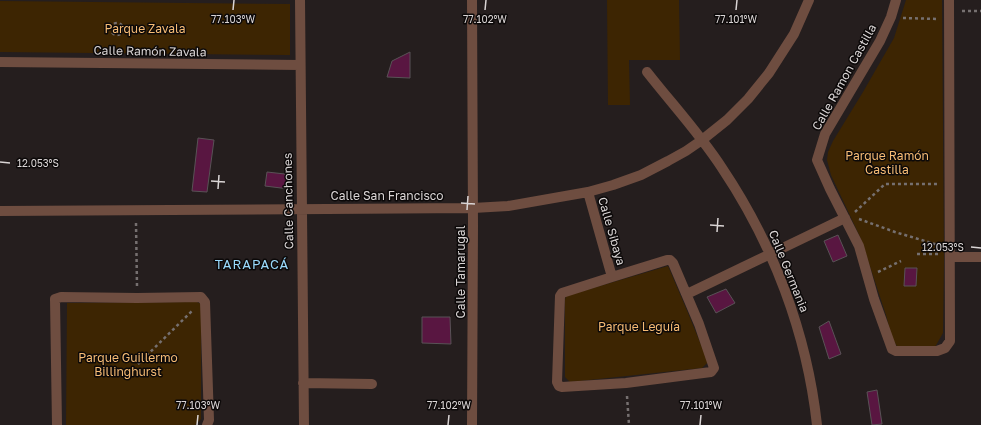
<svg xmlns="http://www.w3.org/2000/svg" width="981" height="425" font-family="'Golos Text',sans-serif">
	<rect width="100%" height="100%" fill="#251e1e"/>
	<path fill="#3d2502" d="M 607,0 L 679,0 L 680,60 L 629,60 L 630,105 L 608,105 Z
		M 906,0 L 942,0 L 944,259 L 943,333 L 935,347 L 898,348 L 892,338 L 886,315 L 861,239 L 831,175 L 827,160 L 828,152 L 833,141 L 863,92 L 894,38 Z
		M 0,1 L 290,4 L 290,55 L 0,52 Z
		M 668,266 L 688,313 L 708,362 L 702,368 L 570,382 L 565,377 L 565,300 L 566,296 Z
		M 197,302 L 201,304 L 201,419 L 195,425 L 66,425 L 67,303 Z"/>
	<path fill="#591641" stroke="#595256" d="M 410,52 L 410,78 L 387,77 L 392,61 Z
		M 198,138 L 214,140 L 207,192 L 192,191 Z
		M 267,172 L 285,174 L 289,189 L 265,186 Z
		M 838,235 L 847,256 L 833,262 L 824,241 Z
		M 905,268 L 917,268 L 916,286 L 904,286 Z
		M 726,289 L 735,303 L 716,313 L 707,297 Z
		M 422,317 L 450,317 L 451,344 L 422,343 Z
		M 829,321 L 841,354 L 829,359 L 819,327 Z
		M 877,390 L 882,424 L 872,425 L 867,392 Z"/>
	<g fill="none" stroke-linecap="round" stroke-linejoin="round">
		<path stroke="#767070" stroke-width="2.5" stroke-dasharray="3 3" stroke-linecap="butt" d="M 962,11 L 981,11
			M 903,18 L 938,19
			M111 29a6 6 0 1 1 12 0a6 6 0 1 1-12 0Z
			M 855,212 L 885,184 L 939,184
			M 859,219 L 895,232 L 938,245
			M 136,223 L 137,286
			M 917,254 L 939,254
			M 878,272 L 901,261
			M 138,364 L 193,310
			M 627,396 L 629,425"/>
		<path stroke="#6e4d40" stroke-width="10" d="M 300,0 L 304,425
			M 896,0 L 891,17 L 880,41 L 825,134 L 817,160 L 830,189 L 859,246 L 874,299 L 892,349 L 896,351 L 937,351 L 945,348 L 950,341 L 949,0
			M 0,62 L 300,65
			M 647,72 C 672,104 700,134 722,168 C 773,244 807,333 817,425
			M 588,192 L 612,277
			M 0,211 L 473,208 L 508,206 L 588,192 L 613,185 L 641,175 L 668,161 L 686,151 L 702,140 L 727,120 L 748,99 L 769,73 L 794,34 L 809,0
			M 950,257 L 981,257
			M 667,260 L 670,260 L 673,263 L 699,324 L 714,368 L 711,372 L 626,383 L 562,387 L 559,386 L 557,382 L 560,296 L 562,293 L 612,277 Z
			M 687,294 L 845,218
			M 303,383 L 372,384
			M 57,425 L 55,299 L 61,297 L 137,298 L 201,297 L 205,302 L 209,420 L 207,425
			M 472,425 L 473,225 L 472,0"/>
	</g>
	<path fill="none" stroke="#dad5d5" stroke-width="1.5" d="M 233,10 L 234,0M 485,10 L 486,0M 736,10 L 737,0M 0,162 L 10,163M 211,181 L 225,182M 218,189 L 219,175M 461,203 L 475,204M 467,210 L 468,196M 710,225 L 724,226M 717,232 L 718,218M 971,247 L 981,248M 197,425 L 198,415M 448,425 L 449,415M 700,425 L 701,415"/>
	<g text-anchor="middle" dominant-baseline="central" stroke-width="3" stroke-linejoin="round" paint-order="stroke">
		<g font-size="12" fill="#f7bc75" stroke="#0c0909">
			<text x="145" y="28">Parque Zavala</text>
			<text x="887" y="155">Parque Ramón<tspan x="887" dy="14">Castilla</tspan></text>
			<text x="639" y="326">Parque Leguía</text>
			<text x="128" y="357">Parque Guillermo<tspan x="128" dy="14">Billinghurst</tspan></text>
		</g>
		<g font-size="12" fill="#dad5d5" stroke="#0c0909">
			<text transform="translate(150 51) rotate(1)">Calle Ramón Zavala</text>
			<text transform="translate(844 77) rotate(-61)">Calle Ramon Castilla</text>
			<text x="387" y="195">Calle San Francisco</text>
			<text transform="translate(288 201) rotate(-91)">Calle Canchones</text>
			<text transform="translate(612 231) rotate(74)">Calle Sibaya</text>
			<text transform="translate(789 271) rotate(68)">Calle Germania</text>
			<text transform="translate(460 272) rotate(-90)">Calle Tamarugal</text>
		</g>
		<g font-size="13" letter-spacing="1" fill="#99d9fb" stroke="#0c0909">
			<text x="252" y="264">TARAPACÁ</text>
		</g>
	</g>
	<g font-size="10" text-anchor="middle" fill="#dad5d5" stroke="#0c0909" stroke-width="3" stroke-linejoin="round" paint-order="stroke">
		<text x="233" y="23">77.103°W</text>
		<text x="485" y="23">77.102°W</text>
		<text x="736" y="23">77.101°W</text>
		<text x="38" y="167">12.053°S</text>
		<text x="943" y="251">12.053°S</text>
		<text x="198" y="409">77.103°W</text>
		<text x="449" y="409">77.102°W</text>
		<text x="701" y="409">77.101°W</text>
	</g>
</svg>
